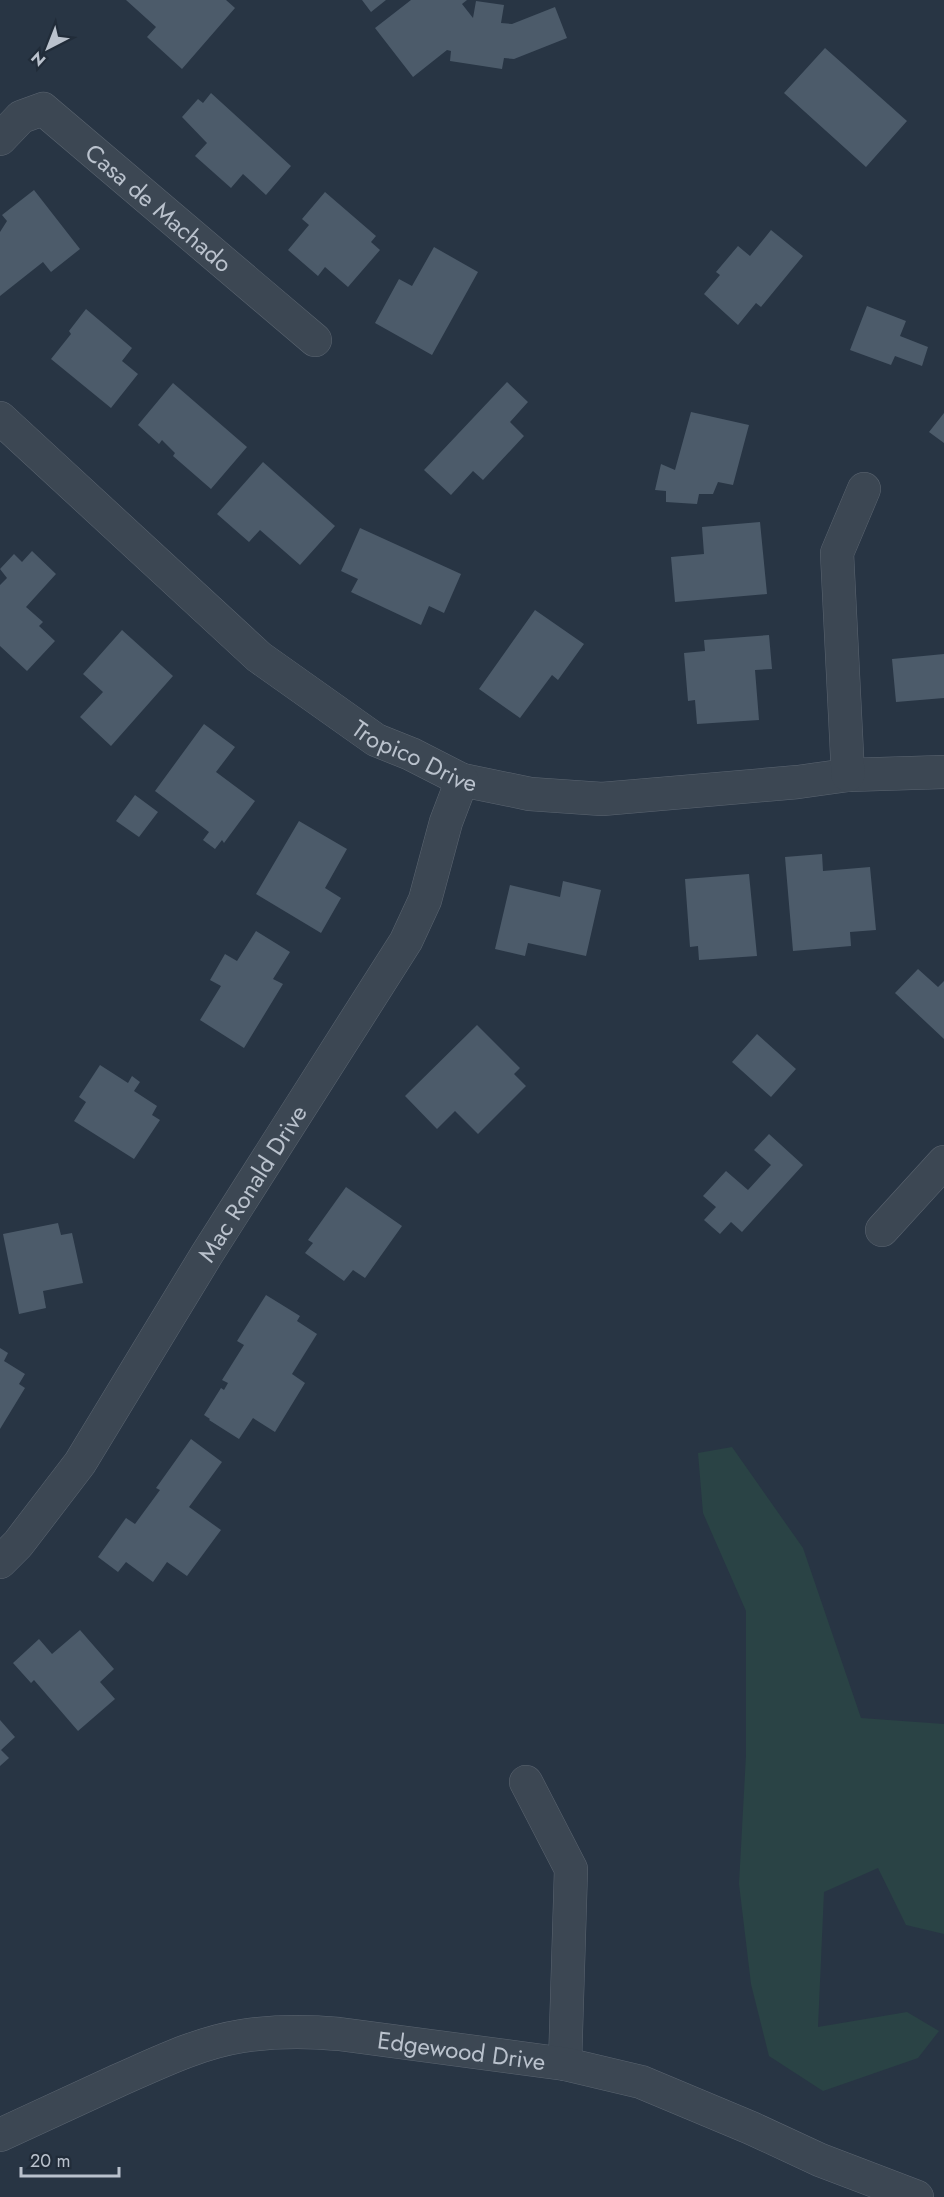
<svg xmlns="http://www.w3.org/2000/svg" width="944" height="2197" font-family="Jost,sans-serif">
	<rect width="100%" height="100%" fill="#283544"/>
	<path fill="#2a4345" d="M 732,1447 L 803,1548 L 861,1718 L 944,1724 L 944,1934 L 906,1925 L 878,1868 L 824,1892 L 818,2027 L 907,2012 L 939,2031 L 918,2058 L 823,2091 L 769,2056 L 751,1984 L 739,1884 L 746,1755 L 746,1611 L 703,1513 L 698,1453 Z"/>
	<path fill="#4c5b6a" d="M 126,0 L 226,0 L 235,8 L 182,69 L 147,37 L 156,27 Z
		M 362,0 L 386,0 L 371,12 Z
		M 411,0 L 467,0 L 462,4 L 473,18 L 476,1 L 504,5 L 501,23 L 512,24 L 555,7 L 567,38 L 514,59 L 504,58 L 502,69 L 450,61 L 451,51 L 447,50 L 413,77 L 375,28 Z
		M 825,48 L 907,121 L 866,167 L 784,93 Z
		M 211,93 L 291,166 L 266,195 L 243,174 L 231,188 L 195,156 L 207,143 L 182,117 L 198,99 L 203,103 Z
		M 34,190 L 80,249 L 51,272 L 43,262 L 0,296 L 0,232 L 7,221 L 2,215 Z
		M 325,192 L 376,236 L 371,242 L 380,250 L 348,287 L 325,267 L 318,276 L 288,250 L 309,225 L 302,219 Z
		M 771,230 L 803,256 L 761,307 L 756,303 L 738,325 L 704,294 L 720,275 L 716,272 L 738,246 L 750,256 Z
		M 434,247 L 478,272 L 432,355 L 375,323 L 399,279 L 412,286 Z
		M 867,306 L 906,321 L 900,336 L 928,347 L 922,366 L 895,356 L 891,365 L 850,350 Z
		M 86,309 L 132,348 L 122,361 L 138,374 L 111,408 L 51,359 L 71,334 L 69,331 Z
		M 507,382 L 528,402 L 510,422 L 524,436 L 483,480 L 473,471 L 451,495 L 424,470 Z
		M 173,383 L 247,447 L 211,489 L 173,456 L 175,453 L 162,440 L 159,444 L 138,425 Z
		M 691,412 L 749,425 L 733,485 L 718,482 L 713,494 L 699,494 L 697,504 L 666,502 L 666,491 L 655,490 L 661,464 L 675,470 Z
		M 944,413 L 944,443 L 929,432 Z
		M 263,462 L 335,526 L 300,565 L 260,530 L 249,542 L 217,514 Z
		M 760,522 L 767,594 L 675,602 L 671,557 L 704,554 L 702,527 Z
		M 360,528 L 461,574 L 444,613 L 429,606 L 421,625 L 351,592 L 358,579 L 341,571 Z
		M 32,551 L 56,574 L 26,607 L 43,622 L 39,626 L 55,641 L 27,671 L 0,646 L 0,585 L 7,578 L 0,569 L 14,554 L 22,562 Z
		M 535,610 L 584,644 L 558,680 L 552,675 L 520,718 L 479,689 Z
		M 122,630 L 173,676 L 111,746 L 80,717 L 103,692 L 83,674 Z
		M 769,635 L 772,669 L 755,670 L 759,720 L 697,724 L 695,700 L 688,701 L 684,653 L 705,651 L 704,640 Z
		M 944,654 L 944,698 L 896,702 L 892,659 Z
		M 204,724 L 235,747 L 216,772 L 255,801 L 224,843 L 222,840 L 215,849 L 203,840 L 209,832 L 155,791 Z
		M 135,795 L 158,812 L 139,837 L 116,821 Z
		M 299,821 L 347,849 L 325,888 L 341,898 L 321,933 L 256,894 Z
		M 822,854 L 823,871 L 870,867 L 876,930 L 850,932 L 851,946 L 793,951 L 785,857 Z
		M 749,874 L 757,956 L 699,960 L 698,946 L 690,947 L 685,879 Z
		M 563,881 L 601,890 L 586,956 L 528,943 L 525,956 L 495,949 L 510,885 L 560,897 Z
		M 256,931 L 290,952 L 273,979 L 283,984 L 244,1048 L 200,1020 L 221,986 L 210,980 L 225,954 L 237,961 Z
		M 918,969 L 938,987 L 944,981 L 944,1039 L 895,993 Z
		M 477,1025 L 520,1068 L 514,1074 L 526,1086 L 478,1134 L 455,1111 L 437,1129 L 405,1096 Z
		M 757,1034 L 796,1069 L 771,1097 L 732,1062 Z
		M 100,1065 L 128,1083 L 132,1076 L 140,1082 L 134,1091 L 157,1106 L 152,1115 L 160,1120 L 134,1159 L 74,1121 L 86,1102 L 79,1097 Z
		M 769,1134 L 803,1165 L 742,1232 L 731,1222 L 720,1234 L 704,1220 L 716,1207 L 703,1196 L 726,1171 L 748,1190 L 771,1165 L 754,1150 Z
		M 346,1187 L 402,1226 L 365,1278 L 353,1270 L 344,1281 L 305,1253 L 313,1243 L 308,1240 Z
		M 58,1223 L 61,1235 L 72,1233 L 83,1283 L 43,1291 L 46,1308 L 19,1314 L 3,1234 Z
		M 266,1295 L 300,1316 L 297,1321 L 317,1334 L 292,1374 L 305,1383 L 275,1432 L 253,1418 L 239,1439 L 209,1420 L 210,1419 L 204,1415 L 221,1388 L 224,1390 L 228,1383 L 222,1380 L 244,1345 L 237,1341 Z
		M 0,1348 L 8,1353 L 4,1361 L 25,1374 L 19,1384 L 25,1388 L 0,1429 Z
		M 191,1439 L 222,1462 L 189,1507 L 221,1530 L 187,1576 L 167,1562 L 153,1582 L 126,1562 L 118,1572 L 98,1557 L 126,1518 L 135,1524 L 160,1490 L 156,1488 Z
		M 80,1630 L 114,1669 L 100,1682 L 115,1699 L 78,1731 L 34,1680 L 31,1683 L 13,1663 L 39,1639 L 52,1654 Z
		M 0,1720 L 15,1737 L 1,1750 L 9,1758 L 0,1766 Z"/>
	<g fill="none" stroke-linecap="round" stroke-linejoin="round">
		<g stroke="#5b6571" stroke-width="34">
			<g id="minor">
				<path id="s1" d="M 0,139 L 21,117 L 43,109 L 315,340"/>
				<path id="s2" d="M 0,418 L 259,657 L 376,740 L 411,754 L 462,780 L 530,794 L 602,799 L 798,782 L 848,775 L 944,772"/>
				<path d="M 848,775 L 837,553 L 864,489"/>
				<path d="M 882,1230 L 944,1162"/>
				<path id="s3" d="M 0,1562 L 18,1544 L 80,1463 L 207,1254 L 406,941 L 425,900 L 446,822 L 462,780"/>
				<path d="M 526,1782 L 571,1869 L 565,2064"/>
				<path id="s4" d="M 0,2135 C 39,2117 78,2099 117,2081 C 158,2063 198,2043 242,2036 C 275,2031 306,2031 339,2034 L 565,2064 L 641,2082 L 751,2128 L 820,2160 L 917,2197"/>
			</g>
		</g>
		<use href="#minor" stroke="#3c4753" stroke-width="33"/>
	</g>
	<g text-anchor="middle" dominant-baseline="central" stroke-width="4.5" stroke-linejoin="round" paint-order="stroke">
		<g font-size="24" fill="#bac2cd" stroke="#212c39">
			<text stroke="none"><textPath href="#s1" startOffset="206">Casa de Machado</textPath></text>
			<text stroke="none"><textPath href="#s2" startOffset="538">Tropico Drive</textPath></text>
			<text stroke="none"><textPath href="#s3" startOffset="456">Mac Ronald Drive</textPath></text>
			<text stroke="none"><textPath href="#s4" startOffset="483">Edgewood Drive</textPath></text>
		</g>
	</g>
	<g transform="translate(48 48) rotate(222)" stroke="#212c39" stroke-width="4.5" paint-order="stroke">
	<path d="M0-4.5L10 22L0 15L-10 22Z" fill="#bac2cd"/>
	<text y="-9" font-size="16" font-weight="bold" text-anchor="middle" fill="#bac2cd">N</text>
	</g>
	<path d="M21 2167v9h98v-9" fill="none" stroke="#bac2cd" stroke-width="3"/>
	<text x="30" y="2167" font-size="18" fill="#bac2cd" stroke="#212c39" stroke-width="4.5" paint-order="stroke">20 m</text>
</svg>
